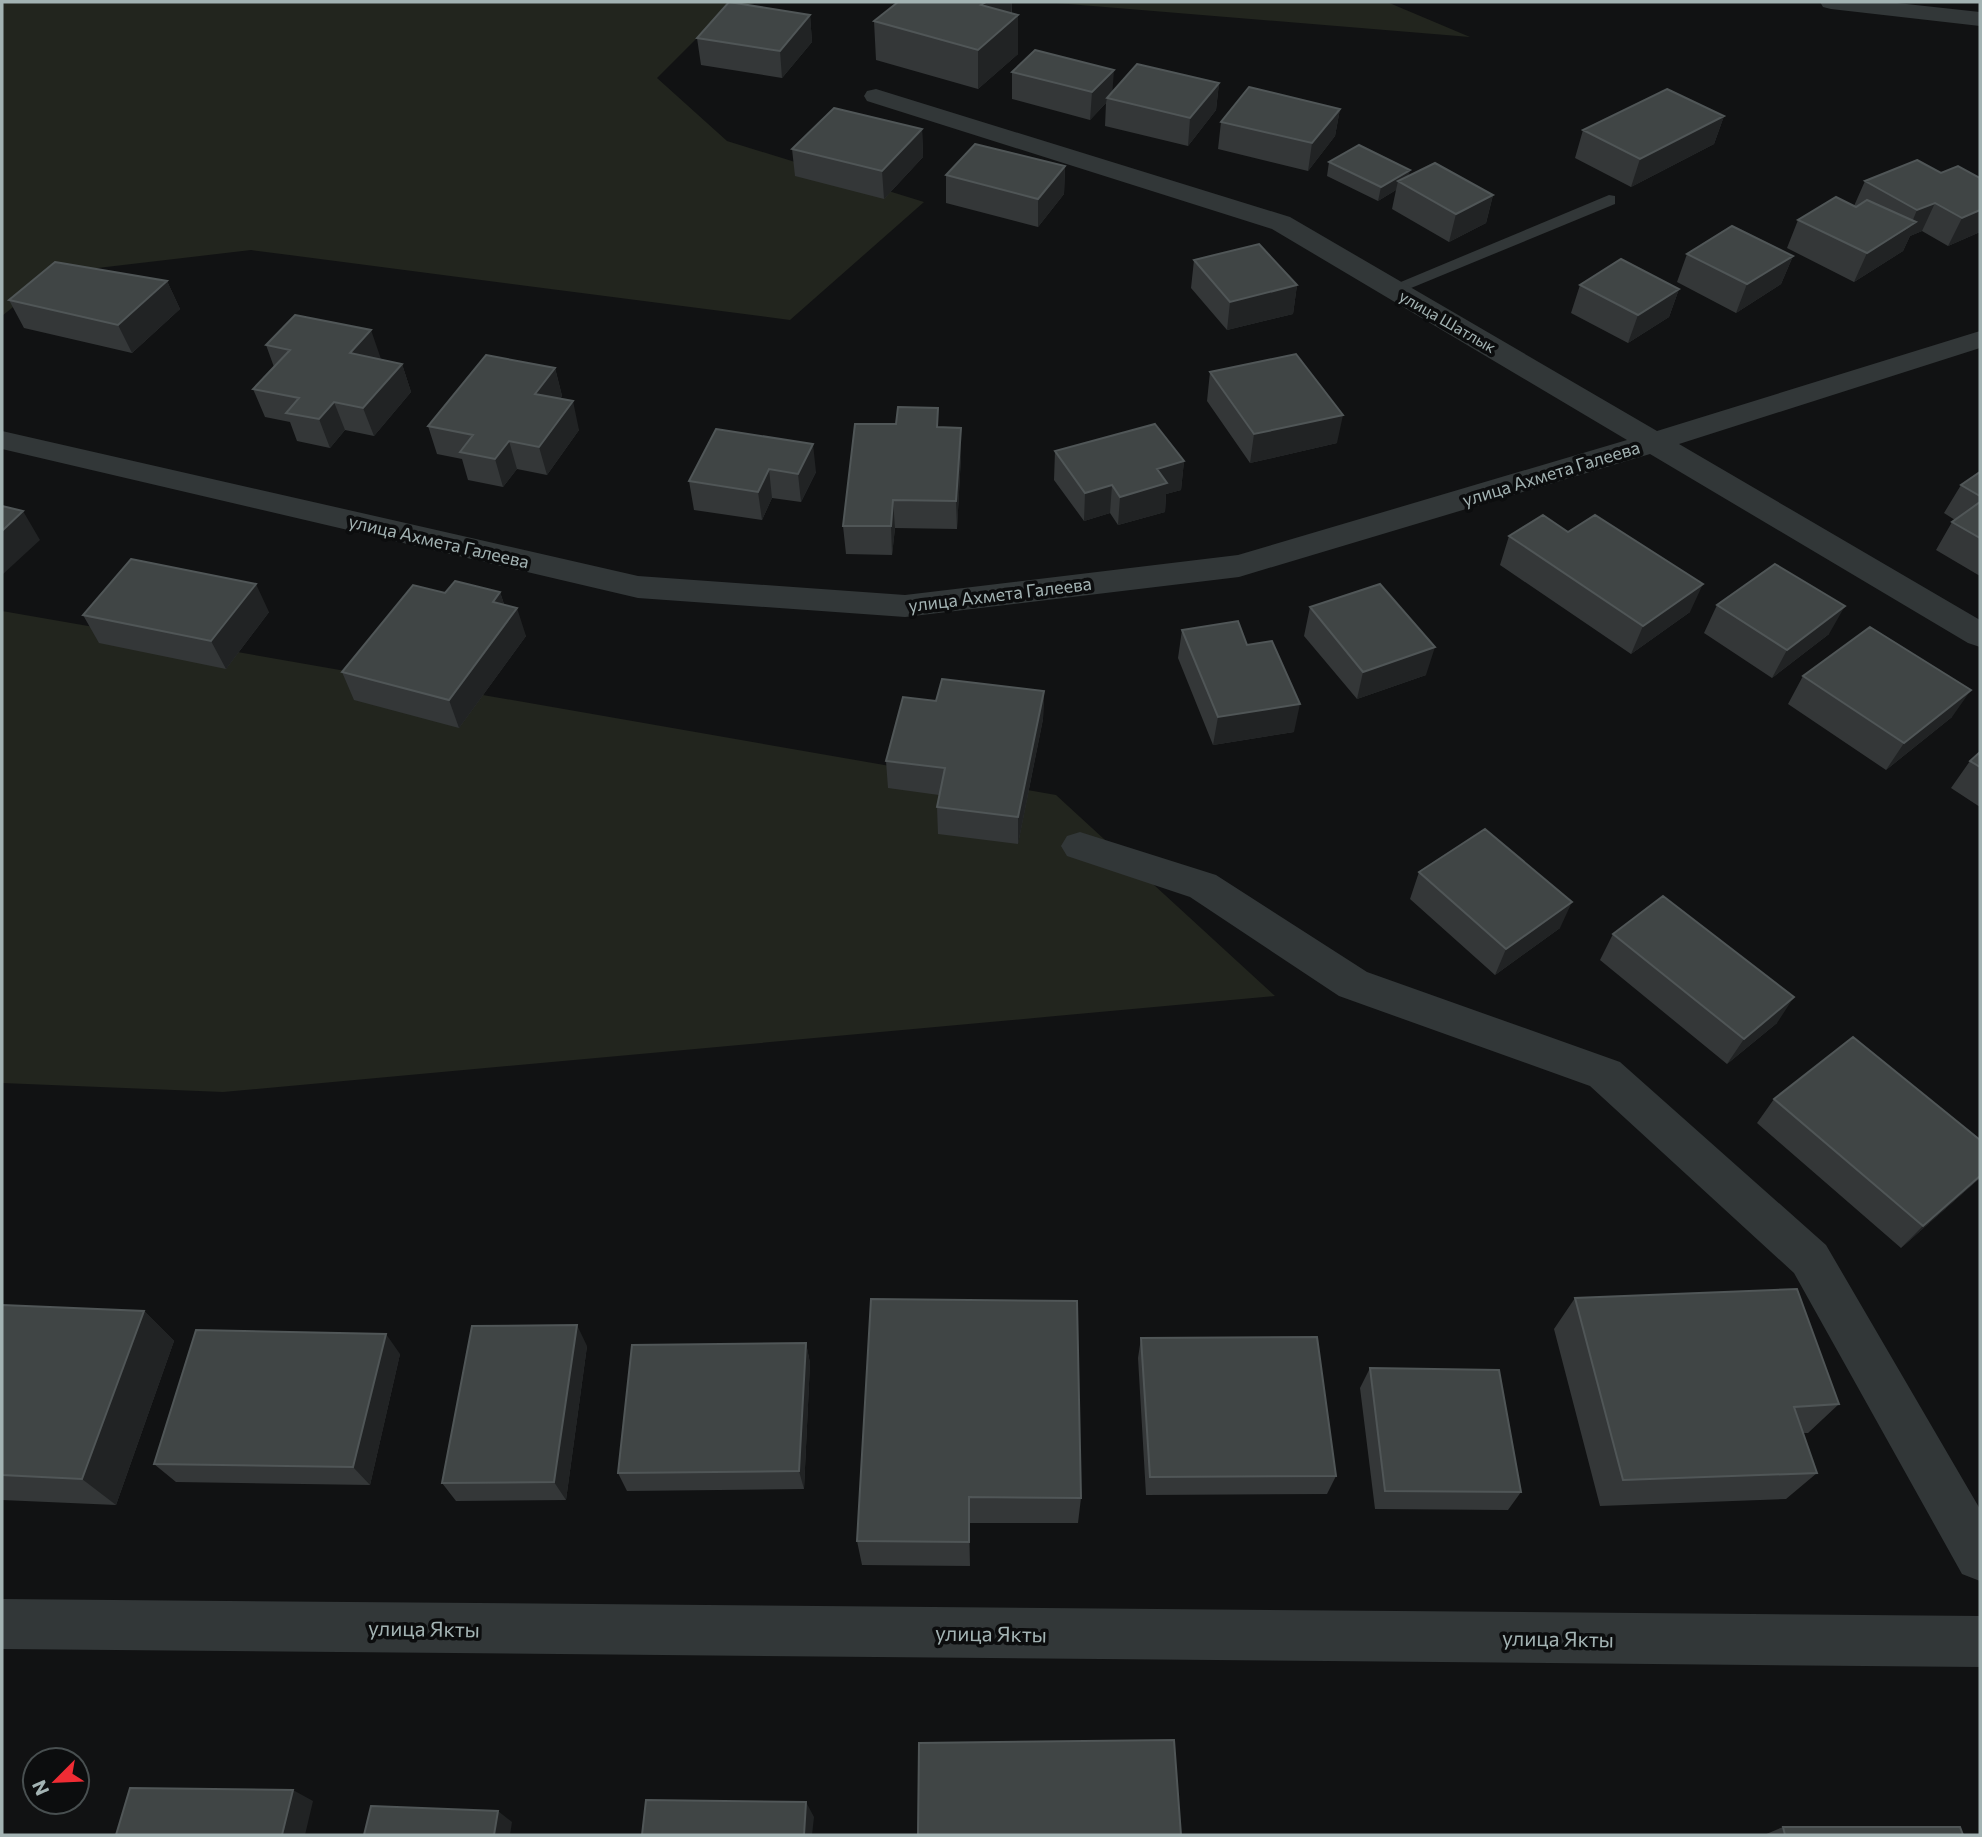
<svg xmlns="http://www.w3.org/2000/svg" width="1982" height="1837" font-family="Commissioner,sans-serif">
	<rect width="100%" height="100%" fill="#111213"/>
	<path fill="#22251e" d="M 2,2 L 760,2 L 726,9 L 657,78 L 727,141 L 924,202 L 790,320 L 251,250 L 55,273 L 2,316 Z
		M 1044,2 L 1387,2 L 1470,37 Z
		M 2,611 L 1056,795 L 1275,996 L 223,1092 L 2,1083 Z"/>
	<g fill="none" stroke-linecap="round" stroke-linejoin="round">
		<path fill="#323738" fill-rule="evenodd" d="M 1609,195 L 1615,196 L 1615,204 L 1399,293 L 1393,294 L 1384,289 Z"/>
		<path fill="#323738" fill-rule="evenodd" d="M 1820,2 L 1888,2 L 1980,12 L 1980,26 L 1831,9 L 1823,7 Z
			M 876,89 L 1290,217 L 1657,431 L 1980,331 L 1980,348 L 1679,444 L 1980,620 L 1980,647 L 1968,643 L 1650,454 L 1239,577 L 905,617 L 638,598 L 2,449 L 2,431 L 638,576 L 905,595 L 1238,555 L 1627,440 L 1272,229 L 867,101 L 864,96 L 867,91 Z
			M 1080,832 L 1216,875 L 1367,972 L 1620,1062 L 1826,1245 L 1980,1509 L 1980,1581 L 1962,1574 L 1794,1273 L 1590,1086 L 1339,996 L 1190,897 L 1067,856 L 1061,846 L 1067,836 Z
			M 2,1599 L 1980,1616 L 1980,1667 L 2,1649 Z"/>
	</g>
	<path fill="#343738" d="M 1012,2 L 1012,14 L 1018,54 L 978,89 L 876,60 L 874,21 Z
		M 810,15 L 812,42 L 782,78 L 701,65 L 697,38 Z
		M 1012,72 L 1113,92 L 1219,83 L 1216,110 L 1188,146 L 1105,126 L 1106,103 L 1090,120 L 1012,99 Z
		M 1340,109 L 1335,136 L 1308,171 L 1218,149 L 1221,122 Z
		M 1724,116 L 1714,144 L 1631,187 L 1575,158 L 1583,130 Z
		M 922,129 L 923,157 L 884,199 L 795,176 L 792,149 Z
		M 1917,160 L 1980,232 L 1948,246 L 1922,231 L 1910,236 L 1903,251 L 1854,282 L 1787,248 L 1798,220 L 1854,206 L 1865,181 Z
		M 1329,162 L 1409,176 L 1493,195 L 1486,223 L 1449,242 L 1392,209 L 1396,190 L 1378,201 L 1327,176 Z
		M 1065,166 L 1064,194 L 1038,227 L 946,203 L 946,175 Z
		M 1687,254 L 1793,256 L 1781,284 L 1736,313 L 1677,282 Z
		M 1194,260 L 1297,285 L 1293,314 L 1227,330 L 1191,288 Z
		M 167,281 L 180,309 L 132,353 L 24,328 L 9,300 Z
		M 1580,285 L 1679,289 L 1669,317 L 1628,343 L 1571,313 Z
		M 266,345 L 381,359 L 380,359 L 402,364 L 411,392 L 374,436 L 345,430 L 330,448 L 297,441 L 290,422 L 265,417 L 253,389 L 274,367 Z
		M 555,368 L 562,396 L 560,399 L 579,430 L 547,475 L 517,469 L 503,487 L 468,480 L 462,459 L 437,454 L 428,426 Z
		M 1210,372 L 1337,443 L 1250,463 L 1207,401 Z
		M 938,408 L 938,427 L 961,428 L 961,456 L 957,529 L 895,528 L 892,555 L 846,554 L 843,526 L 896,424 Z
		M 716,429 L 816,472 L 801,502 L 772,498 L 762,520 L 694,510 L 689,481 Z
		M 1055,451 L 1184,461 L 1181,490 L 1166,494 L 1165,512 L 1118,525 L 1110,513 L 1084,521 L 1054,480 Z
		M 1980,472 L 1980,576 L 1936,550 L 1952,522 L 1955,520 L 1944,513 L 1961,485 Z
		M 1509,536 L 1690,612 L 1631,654 L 1500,565 Z
		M 500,592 L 504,604 L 526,636 L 459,728 L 354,700 L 342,672 Z
		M 1717,605 L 1829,634 L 1772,678 L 1704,633 Z
		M 1310,607 L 1426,675 L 1357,699 L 1304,636 Z
		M 269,612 L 226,669 L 99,643 L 83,615 Z
		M 1182,630 L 1247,645 L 1294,732 L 1213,745 L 1178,658 Z
		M 1803,676 L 1952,717 L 1886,770 L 1788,704 Z
		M 1044,691 L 1043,719 L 1018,844 L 938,834 L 937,807 L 939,795 L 888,788 L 886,761 L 936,701 Z
		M 1980,752 L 1980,807 L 1951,788 L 1970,761 Z
		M 1419,872 L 1560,928 L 1495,975 L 1410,899 Z
		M 1613,934 L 1777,1023 L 1727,1064 L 1600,960 Z
		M 1774,1099 L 1980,1140 L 1980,1178 L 1901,1248 L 1757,1123 Z
		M 1575,1298 L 1839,1404 L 1808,1433 L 1803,1433 L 1817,1473 L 1786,1499 L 1600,1506 L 1554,1329 Z
		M 871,1299 L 1081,1498 L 1078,1523 L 970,1523 L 970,1566 L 862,1565 L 857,1541 Z
		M 2,1305 L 144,1311 L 174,1341 L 116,1505 L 2,1500 Z
		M 1141,1338 L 1336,1476 L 1327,1494 L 1146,1495 L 1138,1358 Z
		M 806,1343 L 810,1363 L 804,1489 L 627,1491 L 618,1473 Z
		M 587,1346 L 566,1500 L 456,1501 L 442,1483 Z
		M 400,1354 L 370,1485 L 176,1482 L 154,1464 Z
		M 1370,1368 L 1521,1492 L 1508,1510 L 1375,1509 L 1360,1388 Z
		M 1783,1827 L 1963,1835 L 1764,1835 Z"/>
	<path fill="#212324" d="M 986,2 L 1012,2 L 1011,19 L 981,5 Z
		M 810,15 L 812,42 L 782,78 L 780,51 Z
		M 1018,15 L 1018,54 L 978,89 L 978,50 Z
		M 1114,70 L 1112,97 L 1107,98 L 1106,103 L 1090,120 L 1092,92 Z
		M 1219,83 L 1216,110 L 1188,146 L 1190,118 Z
		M 1340,109 L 1335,136 L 1308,171 L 1312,143 Z
		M 1724,116 L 1714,144 L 1631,187 L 1640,159 Z
		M 922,129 L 923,157 L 884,199 L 882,171 Z
		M 1065,166 L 1064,194 L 1038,227 L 1038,199 Z
		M 1410,170 L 1407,184 L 1398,181 L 1396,190 L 1378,201 L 1381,187 Z
		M 1493,195 L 1486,223 L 1449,242 L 1456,214 Z
		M 1935,203 L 1922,231 L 1910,236 L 1903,251 L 1854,282 L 1867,253 L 1910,227 L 1917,210 Z
		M 1980,210 L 1980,232 L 1948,246 L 1962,218 Z
		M 1793,256 L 1781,284 L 1736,313 L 1747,284 Z
		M 167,281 L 180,309 L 132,353 L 118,325 Z
		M 1297,285 L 1293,314 L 1227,330 L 1230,302 Z
		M 1679,289 L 1669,317 L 1628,343 L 1638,315 Z
		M 371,330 L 381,359 L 360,382 L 350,353 Z
		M 402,364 L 411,392 L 374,436 L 363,408 Z
		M 555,368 L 562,396 L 543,423 L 535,394 Z
		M 573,401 L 579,430 L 547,475 L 539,447 Z
		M 334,402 L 345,430 L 330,448 L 319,419 Z
		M 1343,415 L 1337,443 L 1250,463 L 1254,434 Z
		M 961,428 L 961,456 L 957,529 L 956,501 Z
		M 509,441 L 517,469 L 503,487 L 495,459 Z
		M 813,444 L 816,472 L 801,502 L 798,474 Z
		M 1184,461 L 1181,490 L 1166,494 L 1165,512 L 1118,525 L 1120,497 L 1157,469 Z
		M 769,469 L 772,498 L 762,520 L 758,492 Z
		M 1112,485 L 1110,513 L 1084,521 L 1085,493 Z
		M 893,500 L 895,528 L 892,555 L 891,526 Z
		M 23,511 L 40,540 L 2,575 L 2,531 Z
		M 256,584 L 269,612 L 226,669 L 211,641 Z
		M 1703,584 L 1690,612 L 1631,654 L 1643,626 Z
		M 500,592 L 509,620 L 517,608 L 526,636 L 459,728 L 449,700 L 493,602 Z
		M 1845,606 L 1829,634 L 1772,678 L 1787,650 Z
		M 1435,647 L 1426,675 L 1357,699 L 1363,672 Z
		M 1971,690 L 1952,717 L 1886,770 L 1904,743 Z
		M 1044,691 L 1043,719 L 1018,844 L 1018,817 Z
		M 1300,704 L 1294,732 L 1213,745 L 1218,717 Z
		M 1572,902 L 1560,928 L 1495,975 L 1506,949 Z
		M 1794,997 L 1777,1023 L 1727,1064 L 1744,1039 Z
		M 1980,1176 L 1980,1178 L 1901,1248 L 1923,1226 Z
		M 144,1311 L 174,1341 L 116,1505 L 82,1479 Z
		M 577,1325 L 587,1346 L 566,1500 L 554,1482 Z
		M 386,1334 L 400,1354 L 370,1485 L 353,1467 Z
		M 806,1343 L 810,1363 L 804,1489 L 799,1471 Z
		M 969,1497 L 970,1523 L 970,1566 L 969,1542 Z
		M 293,1790 L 313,1801 L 305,1835 L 282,1835 Z
		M 806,1802 L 814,1817 L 812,1835 L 804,1835 Z
		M 498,1811 L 512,1822 L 510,1835 L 494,1835 Z"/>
	<path fill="#404545" stroke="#505657" stroke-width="2" d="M 729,2 L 810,15 L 780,51 L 697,38 Z
		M 898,2 L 986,2 L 981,5 L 1018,15 L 978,50 L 874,21 Z
		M 1035,50 L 1114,70 L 1092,92 L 1012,72 Z
		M 1137,64 L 1219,83 L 1190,118 L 1107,98 Z
		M 1249,87 L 1340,109 L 1312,143 L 1221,122 Z
		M 1667,89 L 1724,116 L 1640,159 L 1583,130 Z
		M 834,108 L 922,129 L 882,171 L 792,149 Z
		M 975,144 L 1065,166 L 1038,199 L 946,175 Z
		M 1359,145 L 1410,170 L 1381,187 L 1329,162 Z
		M 1917,160 L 1941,173 L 1958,166 L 1980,178 L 1980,210 L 1962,218 L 1935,203 L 1917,210 L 1865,181 Z
		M 1435,163 L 1493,195 L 1456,214 L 1398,181 Z
		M 1836,197 L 1856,207 L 1867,200 L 1916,222 L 1867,253 L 1798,220 Z
		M 1732,226 L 1793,256 L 1747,284 L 1687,254 Z
		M 1259,244 L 1297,285 L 1230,302 L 1194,260 Z
		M 1621,259 L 1679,289 L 1638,315 L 1580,285 Z
		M 55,262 L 167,281 L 118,325 L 9,300 Z
		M 295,315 L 371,330 L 350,353 L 402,364 L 363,408 L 334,402 L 319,419 L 286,413 L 299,398 L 253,389 L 290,350 L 266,345 Z
		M 1296,354 L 1343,415 L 1254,434 L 1210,372 Z
		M 486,355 L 555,368 L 535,394 L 573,401 L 539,447 L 509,441 L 495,459 L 460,452 L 473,435 L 428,426 Z
		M 898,407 L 938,408 L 937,427 L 961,428 L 956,501 L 893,500 L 891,526 L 843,526 L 855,424 L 896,424 Z
		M 1155,424 L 1184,461 L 1157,469 L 1167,483 L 1120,497 L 1112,485 L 1085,493 L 1055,451 Z
		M 716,429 L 813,444 L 798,474 L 769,469 L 758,492 L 689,481 Z
		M 1980,472 L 1980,496 L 1961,485 Z
		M 1980,502 L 1980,538 L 1952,522 Z
		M 2,506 L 23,511 L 2,531 Z
		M 1543,515 L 1568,532 L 1595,515 L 1703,584 L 1643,626 L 1509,536 Z
		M 131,559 L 256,584 L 211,641 L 83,615 Z
		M 1775,564 L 1845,606 L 1787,650 L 1717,605 Z
		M 455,581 L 500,592 L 493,602 L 517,608 L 449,700 L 342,672 L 413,585 L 445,593 Z
		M 1380,584 L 1435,647 L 1363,672 L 1310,607 Z
		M 1238,621 L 1247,645 L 1272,641 L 1300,704 L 1218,717 L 1182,630 Z
		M 1870,627 L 1971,690 L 1904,743 L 1803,676 Z
		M 942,679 L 1044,691 L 1018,817 L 937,807 L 945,768 L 886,761 L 903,697 L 936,701 Z
		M 1980,752 L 1980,767 L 1970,761 Z
		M 1485,829 L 1572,902 L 1506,949 L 1419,872 Z
		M 1663,896 L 1794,997 L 1744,1039 L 1613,934 Z
		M 1853,1037 L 1980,1140 L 1980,1176 L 1923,1226 L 1774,1099 Z
		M 1797,1289 L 1839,1404 L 1794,1407 L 1817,1473 L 1623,1480 L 1575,1298 Z
		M 871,1299 L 1077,1301 L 1081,1498 L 969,1497 L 969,1542 L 857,1541 Z
		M 2,1305 L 144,1311 L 82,1479 L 2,1475 Z
		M 577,1325 L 554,1482 L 442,1483 L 472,1326 Z
		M 196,1330 L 386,1334 L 353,1467 L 154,1464 Z
		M 1317,1337 L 1336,1476 L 1150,1477 L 1141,1338 Z
		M 806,1343 L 799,1471 L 618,1473 L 632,1345 Z
		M 1370,1368 L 1499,1370 L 1521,1492 L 1385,1491 Z
		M 1174,1740 L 1181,1835 L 918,1835 L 919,1743 Z
		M 130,1788 L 293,1790 L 282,1835 L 116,1835 Z
		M 646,1800 L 806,1802 L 804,1835 L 642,1835 Z
		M 371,1806 L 498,1811 L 494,1835 L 364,1835 Z
		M 1783,1827 L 1960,1827 L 1963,1835 L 1785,1835 Z"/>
	<g text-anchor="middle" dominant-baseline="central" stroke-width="7" stroke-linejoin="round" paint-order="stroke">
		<g font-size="16" fill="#a3b3b3" stroke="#0c0d0e">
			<text transform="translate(1448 321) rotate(30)">улица Шатлык</text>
		</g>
		<g font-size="18" fill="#a3b3b3" stroke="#0c0d0e">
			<text transform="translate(1551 473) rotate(-17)">улица Ахмета Галеева</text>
			<text transform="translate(439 541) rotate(13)">улица Ахмета Галеева</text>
			<text transform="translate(1000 594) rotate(-7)">улица Ахмета Галеева</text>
		</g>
		<g font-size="21" fill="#a3b3b3" stroke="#0c0d0e">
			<text transform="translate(424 1628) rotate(1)">улица Якты</text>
			<text transform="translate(991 1633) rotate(1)">улица Якты</text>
			<text transform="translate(1558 1638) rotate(1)">улица Якты</text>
		</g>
	</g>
	<rect width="1982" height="1837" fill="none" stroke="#a3b3b3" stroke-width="7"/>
	<g transform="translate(56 1781) rotate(246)"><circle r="33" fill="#0c0d0e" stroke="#484f50" stroke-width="2"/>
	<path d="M0-5L12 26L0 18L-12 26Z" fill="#f02c34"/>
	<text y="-10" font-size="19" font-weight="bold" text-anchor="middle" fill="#a3b3b3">N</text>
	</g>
</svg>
